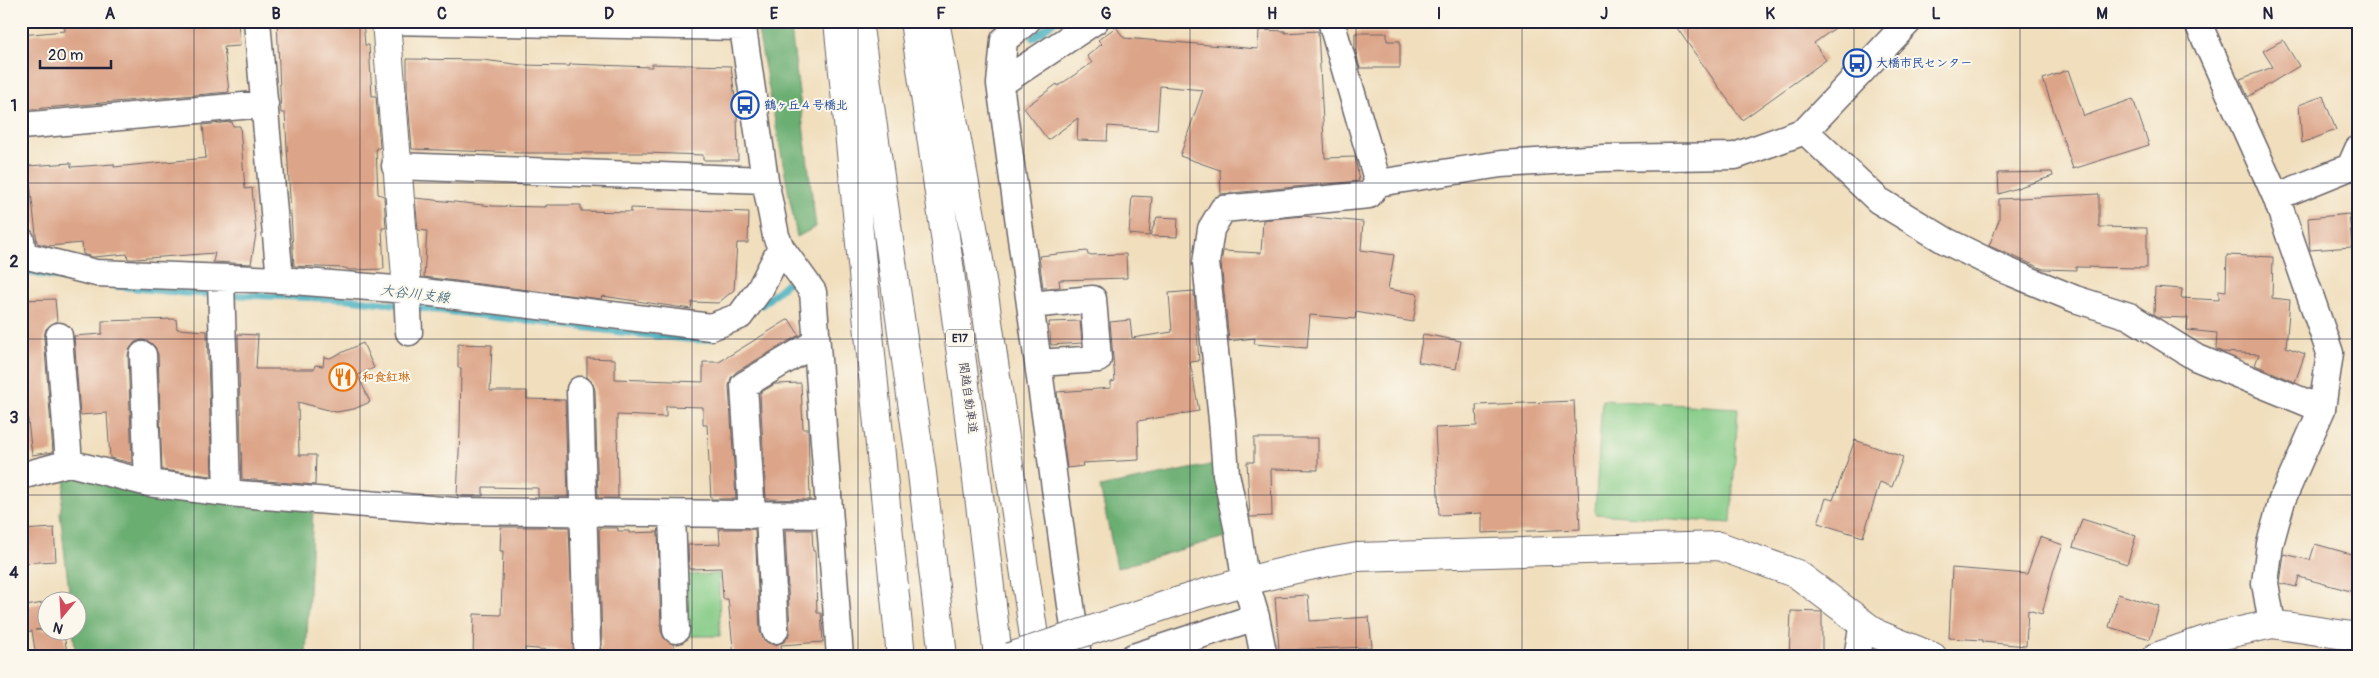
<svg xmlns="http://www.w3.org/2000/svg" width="2379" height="678" font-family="Pangolin,'Klee One',sans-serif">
	<rect width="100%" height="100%" fill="#fbf7ec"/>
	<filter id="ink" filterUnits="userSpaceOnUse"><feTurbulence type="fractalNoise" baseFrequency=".02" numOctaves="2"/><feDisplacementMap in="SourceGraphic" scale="10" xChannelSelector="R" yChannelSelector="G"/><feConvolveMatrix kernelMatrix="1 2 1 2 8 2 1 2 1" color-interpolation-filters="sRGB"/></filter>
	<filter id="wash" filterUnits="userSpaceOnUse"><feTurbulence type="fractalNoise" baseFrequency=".0096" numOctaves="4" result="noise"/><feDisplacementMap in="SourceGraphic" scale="20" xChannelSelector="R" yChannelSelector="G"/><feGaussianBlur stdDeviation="1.12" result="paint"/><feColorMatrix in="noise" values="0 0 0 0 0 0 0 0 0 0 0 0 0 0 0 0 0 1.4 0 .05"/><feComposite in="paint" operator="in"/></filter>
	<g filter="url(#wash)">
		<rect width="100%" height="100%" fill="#f0debc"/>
		<path fill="#83ca85" stroke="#527660" d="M 1602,400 L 1738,408 L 1731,523 L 1595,514 Z
			M 719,574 L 720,636 L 684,636 L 682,575 Z"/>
		<path fill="#6aae72" stroke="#466856" d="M 756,21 L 790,21 L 816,227 L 797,237 Z
			M 1215,464 L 1232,535 L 1117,568 L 1100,487 Z
			M 66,475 L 313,510 L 306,657 L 76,657 L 73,631 L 78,630 L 78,600 L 70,600 L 60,513 Z"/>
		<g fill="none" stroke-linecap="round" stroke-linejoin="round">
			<path stroke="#40adbe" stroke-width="7" d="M 1033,38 L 1055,21
				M 21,271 L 73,280
				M 116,286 L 184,293 L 348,299 L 402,305
				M 762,305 L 786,284
				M 412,307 L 655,336 L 698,340 L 712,338"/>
		</g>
		<g id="blocks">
			<path fill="#dca488" d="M 64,21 L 238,21 L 240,46 L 224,47 L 229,92 L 21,110 L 21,35 L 65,31 Z
				M 277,21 L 363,21 L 365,45 L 369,45 L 372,96 L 376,96 L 380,148 L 376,148 L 378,194 L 384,196 L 386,228 L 382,228 L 384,269 L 350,270 L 345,268 L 294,266 L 285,113 L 281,113 Z
				M 1672,21 L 1845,21 L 1814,43 L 1826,60 L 1742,120 Z
				M 1116,27 L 1124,38 L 1258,49 L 1259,30 L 1285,31 L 1285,33 L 1318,31 L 1325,158 L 1355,157 L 1359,181 L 1221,194 L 1220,170 L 1180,156 L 1203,90 L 1160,86 L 1157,130 L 1108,126 L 1107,141 L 1077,140 L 1078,118 L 1048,140 L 1024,108 L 1057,84 L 1058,86 L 1092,63 L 1087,56 L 1102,44 L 1098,40 Z
				M 1355,33 L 1387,33 L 1387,41 L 1400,41 L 1400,68 L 1360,68 L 1355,49 Z
				M 2283,40 L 2299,66 L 2248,97 L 2240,79 L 2273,67 L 2263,51 Z
				M 407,59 L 483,60 L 522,65 L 570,66 L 570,64 L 652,67 L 652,64 L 731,66 L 737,114 L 738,160 L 703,160 L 703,155 L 645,153 L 520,153 L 412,149 L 407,89 Z
				M 2068,70 L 2084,116 L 2133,99 L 2149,145 L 2073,169 L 2043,79 Z
				M 2323,96 L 2336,130 L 2302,143 L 2299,105 Z
				M 232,122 L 233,126 L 240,126 L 245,189 L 252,188 L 256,234 L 251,264 L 213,262 L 215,253 L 135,259 L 128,259 L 127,254 L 93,257 L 83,254 L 82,243 L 49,246 L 37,243 L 28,166 L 71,163 L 71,167 L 114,164 L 114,167 L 206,158 L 203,125 Z
				M 2052,172 L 2053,176 L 1999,194 L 1998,173 Z
				M 2099,194 L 2099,227 L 2147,228 L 2147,268 L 2076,267 L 2076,270 L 2043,269 L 1989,246 L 1999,220 L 1999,199 Z
				M 1132,196 L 1152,197 L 1149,236 L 1129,234 Z
				M 415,198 L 493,206 L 546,207 L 546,205 L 581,205 L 581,211 L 631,212 L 631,208 L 749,212 L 748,243 L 737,243 L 734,290 L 718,303 L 692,302 L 691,309 L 602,296 L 601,299 L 424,277 L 427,231 L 418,230 Z
				M 2349,214 L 2352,247 L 2310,250 L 2308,218 Z
				M 1303,216 L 1363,222 L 1361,250 L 1394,255 L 1388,289 L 1418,294 L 1413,322 L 1356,312 L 1355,319 L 1310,315 L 1307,348 L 1254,344 L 1255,338 L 1229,341 L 1221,263 L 1223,251 L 1261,253 L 1263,220 Z
				M 1157,217 L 1178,218 L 1177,237 L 1150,236 Z
				M 1087,251 L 1088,255 L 1126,254 L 1127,278 L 1059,280 L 1060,287 L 1043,288 L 1039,256 Z
				M 2227,255 L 2273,257 L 2272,298 L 2290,300 L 2286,347 L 2305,354 L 2295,382 L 2255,365 L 2259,354 L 2222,352 L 2216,349 L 2217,333 L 2187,330 L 2188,318 L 2159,317 L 2154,314 L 2155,287 L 2182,289 L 2181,298 L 2219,300 L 2219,290 L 2226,291 Z
				M 1194,291 L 1199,361 L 1190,362 L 1199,411 L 1138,421 L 1139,460 L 1082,463 L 1083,466 L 1067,468 L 1057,392 L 1111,388 L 1111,382 L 1115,381 L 1110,322 L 1130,320 L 1132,338 L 1172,332 L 1169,293 Z
				M 55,299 L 57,321 L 46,329 L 44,337 L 53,452 L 32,455 L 21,362 L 21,300 Z
				M 176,319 L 177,329 L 207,331 L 212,476 L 162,470 L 158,354 L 155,347 L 150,342 L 142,340 L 135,342 L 130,348 L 128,355 L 132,463 L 110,458 L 107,413 L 80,415 L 74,336 L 102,334 L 102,321 Z
				M 789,319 L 799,335 L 736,372 L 731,378 L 729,386 L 736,499 L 711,499 L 707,425 L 703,425 L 703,407 L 666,406 L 666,417 L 617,415 L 618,498 L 598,498 L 595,390 L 592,382 L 587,377 L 587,358 L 615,359 L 615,379 L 703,382 L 703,362 L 719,362 Z
				M 1080,321 L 1082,343 L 1051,345 L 1049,322 Z
				M 238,334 L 258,335 L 256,369 L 314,369 L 315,365 L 323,366 L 324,357 L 330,358 L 363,343 L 374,368 L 358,375 L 370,402 L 354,409 L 336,412 L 298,402 L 299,455 L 316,455 L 315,485 L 242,479 Z
				M 1423,334 L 1461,341 L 1456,369 L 1418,362 Z
				M 458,344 L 492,345 L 490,391 L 527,391 L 527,399 L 565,400 L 568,497 L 538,497 L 538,488 L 483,487 L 483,496 L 457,496 L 460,431 L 461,368 L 458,368 Z
				M 801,383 L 803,429 L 808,429 L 810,500 L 766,499 L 760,393 L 775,384 Z
				M 1574,401 L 1580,529 L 1482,533 L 1482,513 L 1439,515 L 1435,428 L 1477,426 L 1476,405 Z
				M 1254,438 L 1318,438 L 1318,470 L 1271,469 L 1272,516 L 1250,517 L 1247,462 L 1254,462 Z
				M 1855,440 L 1903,457 L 1892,487 L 1880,482 L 1863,537 L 1818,523 L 1826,498 L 1833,500 Z
				M 2082,519 L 2136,536 L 2127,564 L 2073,547 Z
				M 501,527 L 569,527 L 574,652 L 525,648 L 525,657 L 473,657 L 474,614 L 501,615 L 503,551 L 500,551 Z
				M 54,528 L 56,561 L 21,563 L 21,530 Z
				M 599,528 L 618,528 L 618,531 L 629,531 L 629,533 L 658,532 L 661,631 L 664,638 L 674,645 L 674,657 L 598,657 L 602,645 Z
				M 719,529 L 755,529 L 760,631 L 763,639 L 768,643 L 775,645 L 784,642 L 788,637 L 790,630 L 785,530 L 812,530 L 813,551 L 815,551 L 817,613 L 821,613 L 823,642 L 781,645 L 783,657 L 734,657 L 728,599 L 723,599 L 721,568 L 689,569 L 688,545 L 720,544 Z
				M 2040,537 L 2063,545 L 2053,572 L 2042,614 L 2028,610 L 2026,646 L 1983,642 L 1983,640 L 1949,638 L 1952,568 L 2027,574 Z
				M 2315,544 L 2358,556 L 2358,578 L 2354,592 L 2299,577 L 2296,587 L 2280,583 L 2284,554 L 2310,560 Z
				M 2118,594 L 2159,606 L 2150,639 L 2109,627 Z
				M 1308,595 L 1310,621 L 1369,617 L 1372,647 L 1279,650 L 1275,597 Z
				M 48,602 L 48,628 L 35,630 L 63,630 L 68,657 L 36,657 L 32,631 L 21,633 L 21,607 Z
				M 1791,611 L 1822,612 L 1822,657 L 1789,657 Z"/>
		</g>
	</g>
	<g filter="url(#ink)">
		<use href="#blocks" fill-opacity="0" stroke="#6a6468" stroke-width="1"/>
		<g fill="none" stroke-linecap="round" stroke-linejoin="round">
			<g stroke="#6a6468" stroke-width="29">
				<path id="street" d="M 257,21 L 280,280
					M 386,21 L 743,27
					M 742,21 L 765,180 L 776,236 L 781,248 L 813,292 L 840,657
					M 1027,21 L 1004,40 L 1000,84 L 1078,657
					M 1331,21 L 1378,183
					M 2197,21 L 2276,197 L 2330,353 L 2322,409 L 2282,500 L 2270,544 L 2265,583 L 2272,624
					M 1000,84 L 1095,21
					M 21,126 L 265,104
					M 1805,131 L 1878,200 L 1946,241 L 2005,270 L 2075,299 L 2129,316 L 2195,357 L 2322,409
					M 395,166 L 765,180
					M 2276,197 L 2350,167 L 2358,149
					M 21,240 L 23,255 L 96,273 L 280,280 L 407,290 L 711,327 L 740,316 L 760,289 L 781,248
					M 221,279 L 227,493
					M 407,290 L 409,332
					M 1030,305 L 1093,299 L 1098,359 L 1038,363
					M 59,336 L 69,463 L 148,483 L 227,493 L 455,511 L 829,515
					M 143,355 L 148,483
					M 580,390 L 587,645
					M 21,476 L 69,463
					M 672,514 L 676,630
					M 752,515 L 744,385 L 815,343
					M 769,516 L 775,630
					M 1133,657 L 1256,617
					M 1264,657 L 1256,617 L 1245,580 L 1238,531 L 1226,474 L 1222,420 L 1206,263 L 1211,229 L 1223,209 L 1369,195 L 1378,183 L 1501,164 L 1604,158 L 1735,156 L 1805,131 L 1909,21
					M 1857,657 L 1863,623"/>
			</g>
			<g stroke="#6a6468" stroke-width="30">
				<path id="secondary" d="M 386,21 L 407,290
					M 1176,602 C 1236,583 1295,567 1357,557 L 1719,546 L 1797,574 L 1877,634 L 1933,657
					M 2156,657 L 2214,637 L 2272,624 L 2358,637"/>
			</g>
			<g stroke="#6a6468" stroke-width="30">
				<path id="highway" d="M 838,21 L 901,657
					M 858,21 L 922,473 L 943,657
					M 914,21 C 946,233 974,444 998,657
					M 935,21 L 979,260 L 1037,657"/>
			</g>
			<use href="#street" stroke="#fff" stroke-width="26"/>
			<use href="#secondary" stroke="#fff" stroke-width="28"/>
			<use href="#highway" stroke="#fff" stroke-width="28"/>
			<g stroke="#6a6468" stroke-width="30" stroke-linecap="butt">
				<path id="secondary-bridge" d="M 1010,657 L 1176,602"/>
			</g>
			<use href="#secondary-bridge" stroke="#fff" stroke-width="28"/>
		</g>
	</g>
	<path fill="none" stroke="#22223b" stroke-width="1" stroke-opacity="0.55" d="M 194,21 L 194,657M 360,21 L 360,657M 526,21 L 526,657M 692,21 L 692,657M 858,21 L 858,657M 1024,21 L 1024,657M 1190,21 L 1190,657M 1356,21 L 1356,657M 1522,21 L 1522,657M 1688,21 L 1688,657M 1854,21 L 1854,657M 2020,21 L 2020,657M 2186,21 L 2186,657M 21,183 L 2358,183M 21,339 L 2358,339M 21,495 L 2358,495"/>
	<defs>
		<g id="bus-ring" transform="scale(1.4375)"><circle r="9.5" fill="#fbf7ec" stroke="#1a4fb4" stroke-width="1.5"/><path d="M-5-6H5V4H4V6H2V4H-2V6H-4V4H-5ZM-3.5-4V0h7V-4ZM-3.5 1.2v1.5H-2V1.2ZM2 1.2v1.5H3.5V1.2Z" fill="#1a4fb4"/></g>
		<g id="restaurant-ring" transform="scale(1.4375)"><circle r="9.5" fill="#fbf7ec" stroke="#e8710a" stroke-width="1.5"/><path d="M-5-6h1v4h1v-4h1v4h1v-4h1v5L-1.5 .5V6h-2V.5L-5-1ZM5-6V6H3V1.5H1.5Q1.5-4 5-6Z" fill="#e8710a"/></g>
	</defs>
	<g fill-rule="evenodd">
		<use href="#bus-ring" x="1857" y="63"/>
		<use href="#bus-ring" x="745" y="105"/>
		<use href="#restaurant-ring" x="343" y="377"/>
	</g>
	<g text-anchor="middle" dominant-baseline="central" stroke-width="4" stroke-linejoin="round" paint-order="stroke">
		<rect fill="#fbf7ec" stroke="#636270" stroke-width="1" x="946" y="329.5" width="28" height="17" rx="4"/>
		<g font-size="11" font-weight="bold" fill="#22223b">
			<text x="960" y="338">E17</text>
		</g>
		<g font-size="12" font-weight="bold" fill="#164399" stroke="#fbf7ec" text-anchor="start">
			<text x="1876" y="63">大橋市民センター</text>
			<text x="764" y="105">鶴ヶ丘４号橋北</text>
		</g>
		<g font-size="12" font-weight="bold" fill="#c56008" stroke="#fbf7ec" text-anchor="start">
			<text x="362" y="377">和食紅琳</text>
		</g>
		<g font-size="12" fill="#22223b" stroke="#fbf7ec">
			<text transform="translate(968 398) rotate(82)">関越自動車道</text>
		</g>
		<g font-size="14" font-style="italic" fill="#2e5a6f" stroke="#fbf7ec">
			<text transform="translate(415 294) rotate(7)">大谷川支線</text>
		</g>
	</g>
	<rect width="2379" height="678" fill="none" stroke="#fbf7ec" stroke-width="55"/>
	<g transform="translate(62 616) rotate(198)"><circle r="24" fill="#fbf7ec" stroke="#a4a2a5"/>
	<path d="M0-4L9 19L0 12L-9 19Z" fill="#d1495b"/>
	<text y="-8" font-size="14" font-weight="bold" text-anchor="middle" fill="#22223b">N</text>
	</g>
	<path d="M40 60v8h71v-8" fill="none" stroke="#22223b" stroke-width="2.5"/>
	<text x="48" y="60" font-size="15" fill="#22223b" stroke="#fbf7ec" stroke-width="4" paint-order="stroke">20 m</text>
	<rect x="28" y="28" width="2324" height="622" fill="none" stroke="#22223b" stroke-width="2"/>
	<g font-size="16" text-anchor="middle" font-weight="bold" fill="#22223b">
		<text x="110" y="19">A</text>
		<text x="276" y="19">B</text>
		<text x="442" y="19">C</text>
		<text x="609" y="19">D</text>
		<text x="774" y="19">E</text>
		<text x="941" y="19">F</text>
		<text x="1106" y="19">G</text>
		<text x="1272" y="19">H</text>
		<text x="1439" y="19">I</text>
		<text x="1604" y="19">J</text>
		<text x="1770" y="19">K</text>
		<text x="1936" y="19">L</text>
		<text x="2102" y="19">M</text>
		<text x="2268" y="19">N</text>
		<text x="14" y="111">1</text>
		<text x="14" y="267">2</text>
		<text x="14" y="423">3</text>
		<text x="14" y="578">4</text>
	</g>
</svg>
